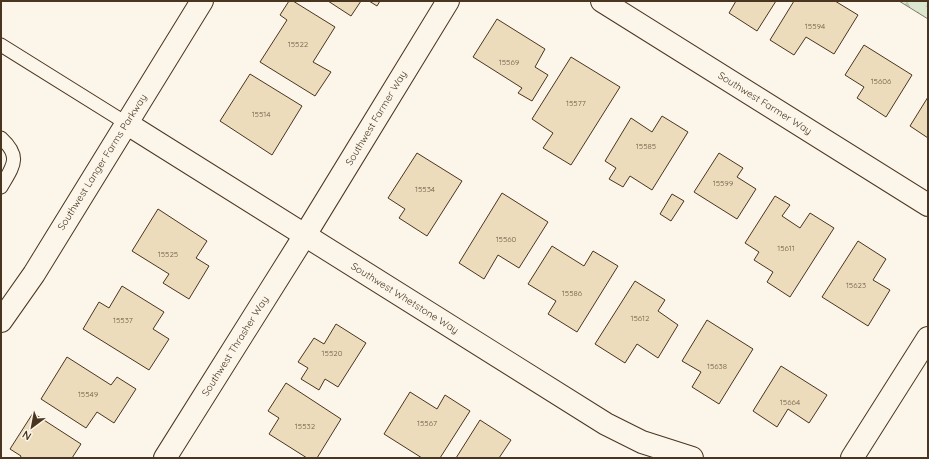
<svg xmlns="http://www.w3.org/2000/svg" width="929" height="459" font-family="Quicksand,sans-serif">
	<defs>
		<pattern id="forest-firs" width="22" height="20" patternUnits="userSpaceOnUse"><rect width="22" height="20" fill="#dce7d0"/><path d="M5 1l3.5 6h-7zM16 11l3.5 6h-7z" fill="#bec7b2"/></pattern>
	</defs>
	<rect width="100%" height="100%" fill="#fbf6e9"/>
	<path fill="url(#forest-firs)" stroke="#887966" d="M 899,1 L 928,1 L 928,19 Z"/>
	<path fill="#ecdcbc" stroke="#4a3520" d="M 289,1 L 293,1 L 335,27 L 313,62 L 331,72 L 315,96 L 260,62 L 287,20 L 280,15 Z
		M 328,1 L 361,1 L 351,16 Z
		M 369,1 L 380,1 L 377,6 Z
		M 736,1 L 776,1 L 757,31 L 729,13 Z
		M 794,1 L 835,1 L 858,15 L 834,54 L 806,37 L 794,55 L 770,40 Z
		M 497,19 L 545,49 L 535,67 L 548,75 L 532,101 L 518,93 L 522,88 L 473,57 Z
		M 864,45 L 912,75 L 886,117 L 857,98 L 864,87 L 845,75 Z
		M 571,57 L 620,87 L 571,165 L 543,148 L 553,133 L 532,119 Z
		M 250,74 L 302,106 L 272,155 L 220,121 Z
		M 928,97 L 928,138 L 910,126 Z
		M 662,116 L 688,132 L 652,190 L 630,176 L 623,187 L 609,179 L 616,168 L 605,161 L 631,118 L 652,132 Z
		M 417,153 L 462,181 L 427,236 L 399,218 L 405,209 L 388,198 Z
		M 719,153 L 743,168 L 737,177 L 756,189 L 737,219 L 694,192 Z
		M 502,193 L 548,222 L 519,268 L 498,255 L 484,279 L 459,263 Z
		M 672,194 L 684,201 L 671,221 L 660,214 Z
		M 775,196 L 790,205 L 782,216 L 800,228 L 810,213 L 834,228 L 790,297 L 767,282 L 773,272 L 754,260 L 759,252 L 745,243 Z
		M 158,209 L 207,241 L 196,258 L 209,266 L 189,299 L 163,283 L 169,274 L 132,251 Z
		M 858,241 L 886,259 L 873,280 L 890,290 L 868,326 L 822,297 Z
		M 552,246 L 584,266 L 593,251 L 618,266 L 577,332 L 548,314 L 556,301 L 528,284 Z
		M 635,281 L 665,300 L 658,311 L 678,325 L 658,358 L 637,344 L 625,363 L 595,344 Z
		M 122,286 L 164,312 L 153,329 L 169,339 L 149,370 L 83,329 L 99,302 L 109,308 Z
		M 707,320 L 753,349 L 719,404 L 692,387 L 701,372 L 682,361 Z
		M 336,324 L 366,343 L 338,387 L 325,379 L 319,390 L 301,379 L 308,368 L 298,362 L 314,338 L 324,344 Z
		M 67,357 L 111,385 L 117,377 L 136,389 L 114,423 L 97,412 L 86,428 L 41,399 Z
		M 781,366 L 827,395 L 809,423 L 788,409 L 777,427 L 753,411 Z
		M 286,383 L 341,419 L 317,458 L 307,458 L 269,434 L 279,418 L 268,411 Z
		M 410,392 L 437,409 L 445,395 L 470,411 L 440,458 L 422,458 L 384,434 Z
		M 33,413 L 81,444 L 72,458 L 20,458 L 21,456 L 10,449 Z
		M 480,420 L 511,440 L 499,458 L 456,458 Z"/>
	<g fill="none" stroke-linecap="round" stroke-linejoin="round">
		<g stroke="#4a3520" stroke-width="15">
			<path id="lane" d="M 1,45 L 126,123
				M 1,138 C 22,157 13,166 1,187"/>
		</g>
		<g stroke="#4a3520" stroke-width="24">
			<path id="street" d="M 602,1 L 928,205
				M 126,123 L 606,424 L 642,442 L 692,458
				M 165,458 L 305,235 L 448,1
				M 852,458 L 928,338"/>
		</g>
		<g stroke="#4a3520" stroke-width="24">
			<path id="secondary" d="M 1,321 L 34,274 L 202,1"/>
		</g>
		<use href="#lane" stroke="#fbf6e9" stroke-width="13"/>
		<use href="#street" stroke="#fbf6e9" stroke-width="22"/>
		<use href="#secondary" stroke="#fbf6e9" stroke-width="22"/>
	</g>
	<g text-anchor="middle" dominant-baseline="central" stroke-width="3" stroke-linejoin="round" paint-order="stroke">
		<g font-size="8" fill="#725f47">
			<text x="815" y="26">15594</text>
			<text x="298" y="44">15522</text>
			<text x="509" y="62">15569</text>
			<text x="881" y="81">15606</text>
			<text x="576" y="103">15577</text>
			<text x="261" y="114">15514</text>
			<text x="646" y="146">15585</text>
			<text x="723" y="183">15599</text>
			<text x="425" y="189">15534</text>
			<text x="506" y="239">15560</text>
			<text x="786" y="248">15611</text>
			<text x="168" y="254">15525</text>
			<text x="856" y="285">15623</text>
			<text x="572" y="293">15586</text>
			<text x="640" y="318">15612</text>
			<text x="123" y="320">15537</text>
			<text x="332" y="353">15520</text>
			<text x="717" y="366">15638</text>
			<text x="88" y="394">15549</text>
			<text x="790" y="402">15664</text>
			<text x="427" y="423">15567</text>
			<text x="305" y="426">15532</text>
		</g>
		<g font-size="10" fill="#4a3520" stroke="#fbf6e9">
			<text transform="translate(765 103) rotate(32)">Southwest Farmer Way</text>
			<text transform="translate(376 118) rotate(-59)">Southwest Farmer Way</text>
			<text transform="translate(102 162) rotate(-58)">Southwest Langer Farms Parkway</text>
			<text transform="translate(405 298) rotate(32)">Southwest Whetstone Way</text>
			<text transform="translate(235 346) rotate(-58)">Southwest Thrasher Way</text>
		</g>
	</g>
	<rect width="929" height="459" fill="none" stroke="#4a3520" stroke-width="4"/>
	<g transform="translate(32 427) rotate(212)" stroke="#fbf6e9" stroke-width="3" paint-order="stroke">
	<path d="M0-3L7 15L0 10L-7 15Z" fill="#4a3520"/>
	<text y="-6" font-size="11" font-weight="bold" text-anchor="middle" fill="#4a3520">N</text>
	</g>
</svg>
